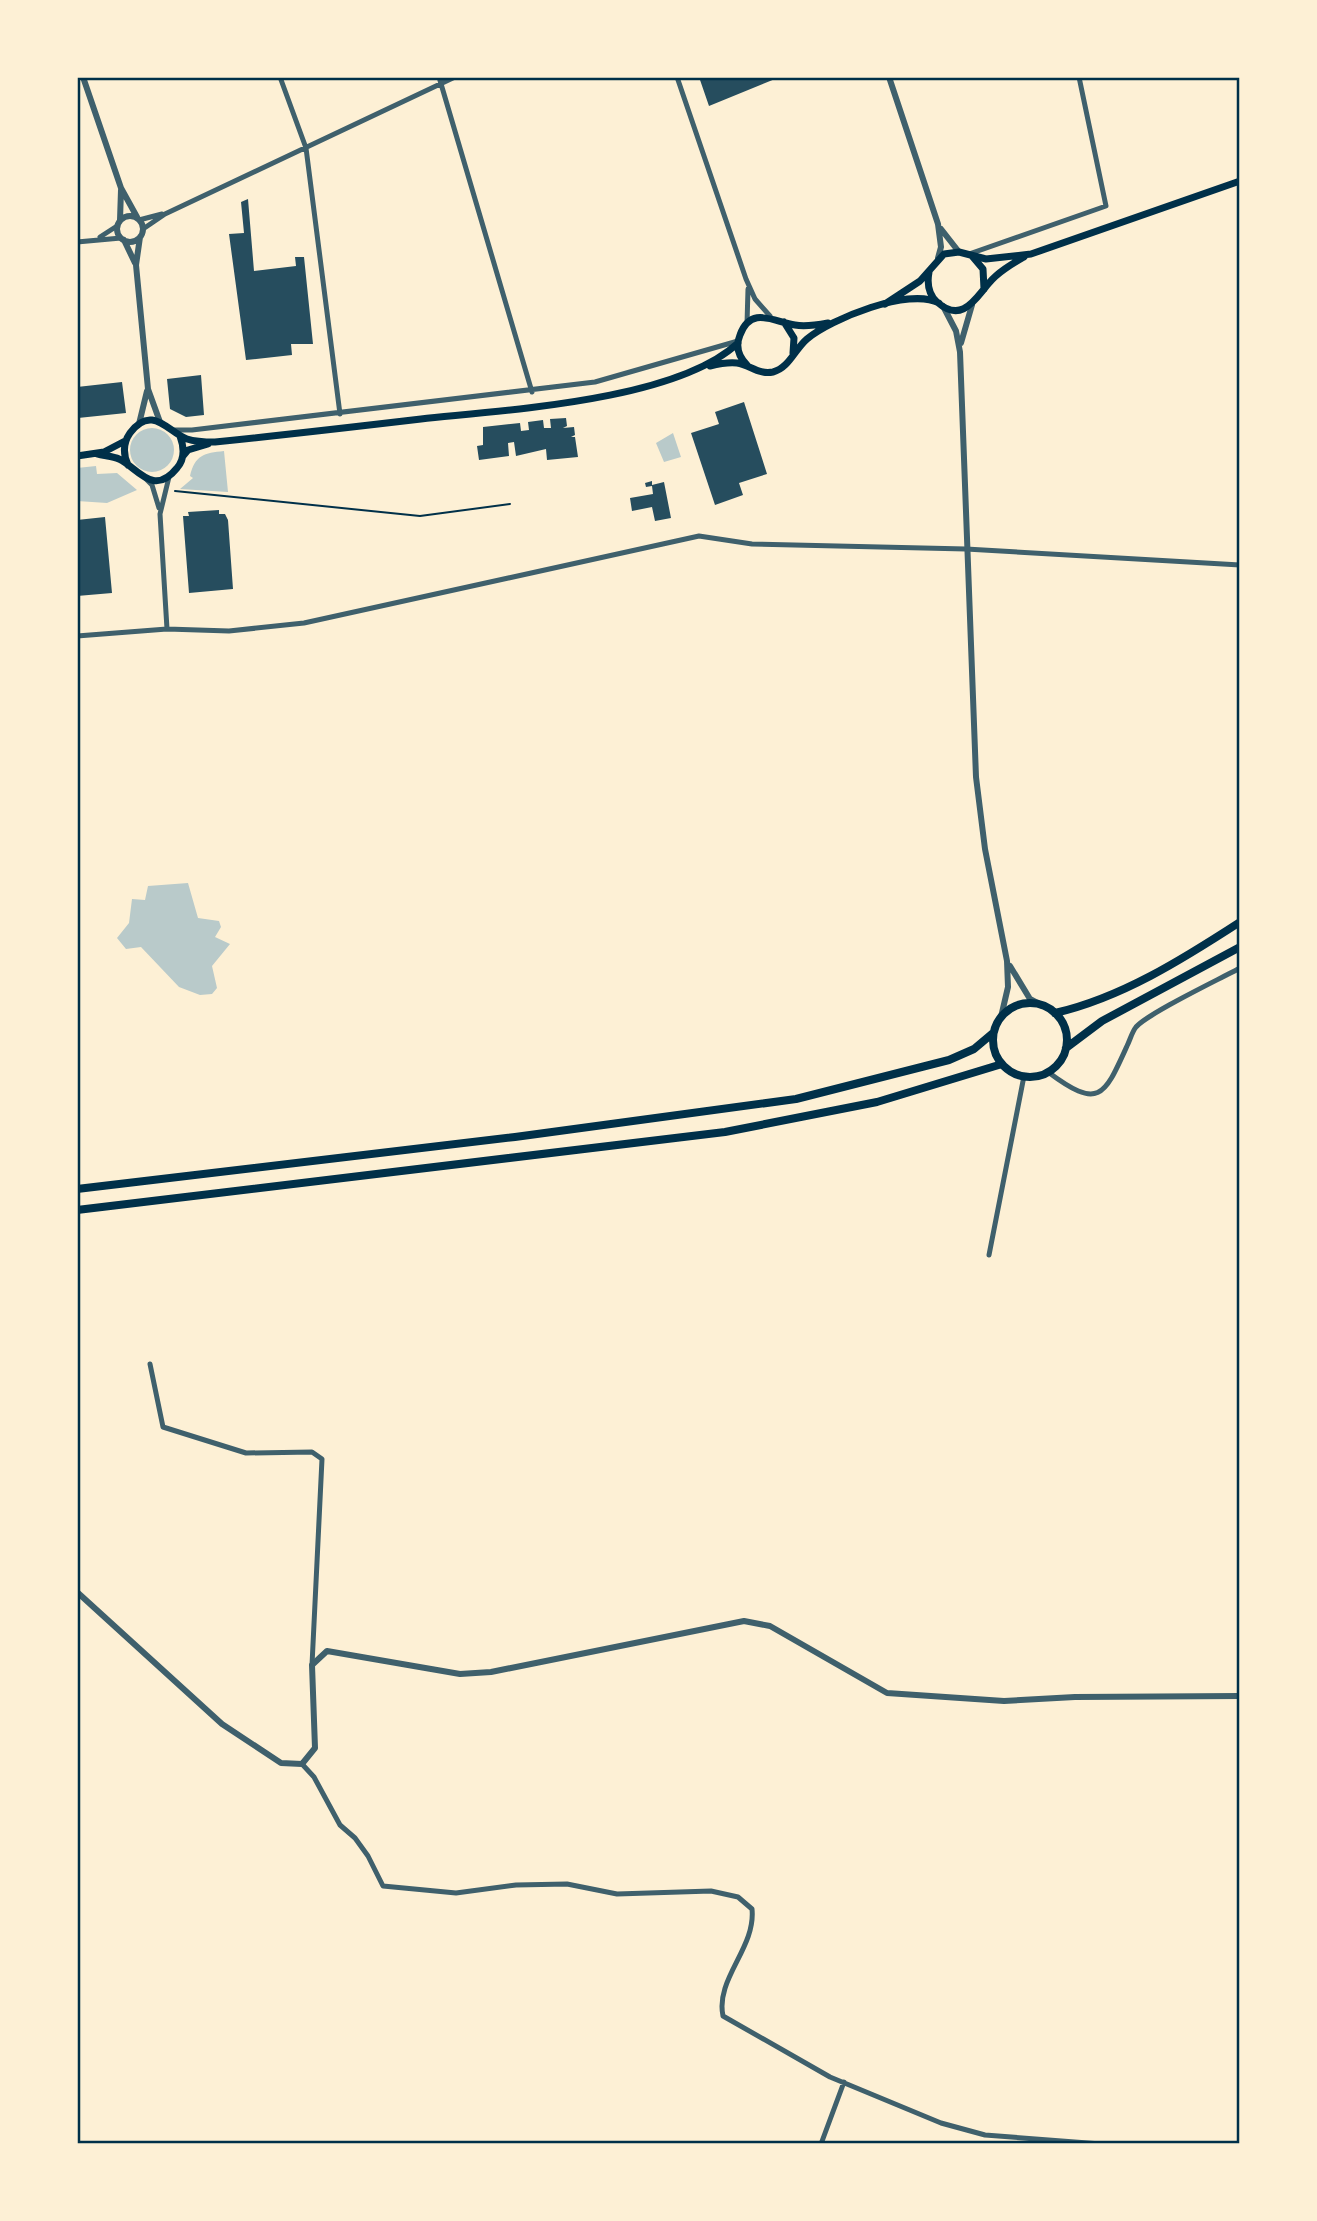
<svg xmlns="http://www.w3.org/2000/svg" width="1317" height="2221" font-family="Jost,sans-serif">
	<rect width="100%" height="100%" fill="#fdf0d5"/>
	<path fill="#b9caca" d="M130 450a22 22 0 1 1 44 0a22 22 0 1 1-44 0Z
		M 673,433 L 681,457 L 664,462 L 656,443 Z
		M 224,451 L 228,492 L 180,489 L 193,478 L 190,476 C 195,455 204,453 224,451 Z
		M 96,466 L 97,474 L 117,473 L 137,490 L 107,503 L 77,501 L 77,468 Z
		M 188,883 L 198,918 L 219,921 L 221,927 L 215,937 L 230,944 L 212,966 L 217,988 L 212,994 L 200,995 L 179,987 L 141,947 L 126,949 L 117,938 L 129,923 L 132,899 L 145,900 L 148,886 Z"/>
	<path fill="#264d5e" d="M 699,77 L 780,77 L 709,106 Z
		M 248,199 L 254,271 L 296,266 L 295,257 L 304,257 L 313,344 L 291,344 L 292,355 L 246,360 L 229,234 L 244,233 L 241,202 Z
		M 201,375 L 204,415 L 186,417 L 170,409 L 167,379 Z
		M 122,382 L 126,413 L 78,418 L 77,387 Z
		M 744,402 L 767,474 L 739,483 L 743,495 L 715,505 L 691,433 L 719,424 L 715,412 Z
		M 566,418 L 567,426 L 563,428 L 574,427 L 575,435 L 571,437 L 575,437 L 578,457 L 547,460 L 546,449 L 516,456 L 514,442 L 508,443 L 509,456 L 479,460 L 477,446 L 483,445 L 483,427 L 520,423 L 521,431 L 529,430 L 528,422 L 543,420 L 544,428 L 551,428 L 550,419 Z
		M 652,481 L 652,485 L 664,482 L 671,518 L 655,521 L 652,507 L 632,511 L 630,498 L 653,494 L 652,486 L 646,487 L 645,483 Z
		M 219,510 L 219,514 L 225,514 L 228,520 L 233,589 L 189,593 L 183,516 L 189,516 L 188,512 Z
		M 105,517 L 112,593 L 77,596 L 77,520 Z"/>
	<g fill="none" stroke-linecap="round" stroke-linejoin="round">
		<path stroke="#003049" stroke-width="2" d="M 175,491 L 420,516 L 510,504"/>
		<path stroke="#3f606c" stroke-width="5" d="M 280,77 L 306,148 L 340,414
			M 439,77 L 532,392
			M 677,77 L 746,279 L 755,299 L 770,316
			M 139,220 L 162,214
			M 143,229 L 165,214 L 455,77
			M 100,237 L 117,226
			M 77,242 L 121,238
			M 969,254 L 1106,206 L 1079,77
			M 747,324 L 748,289
			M 175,430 L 192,430 L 595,382 L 738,341
			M 146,479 L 152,485 L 159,508
			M 167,629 L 160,514 L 169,477
			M 77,636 L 167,629 L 229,631 L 304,623 L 699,536 L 752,544 L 966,549 L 1240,565
			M 1048,1072 C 1099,1110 1104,1097 1127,1046 C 1130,1040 1132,1032 1136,1027 C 1148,1013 1220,979 1240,968
			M 989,1255 L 1024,1076
			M 150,1364 L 163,1427 L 246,1453 L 312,1452 L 322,1459 L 312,1665
			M 302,1764 L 314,1777 L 340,1825 L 355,1838 L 368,1856 L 383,1886 L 456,1893 L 516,1885 L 567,1884 L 617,1894 L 711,1891 L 738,1897 L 752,1909 C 756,1948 715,1979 723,2016 L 830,2077 L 941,2123 L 985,2135 L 1101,2144
			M 821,2144 L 844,2082"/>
		<path stroke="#3f606c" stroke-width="6" d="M 83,77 L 121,188 L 137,217
			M 889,77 L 938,224 L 941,247 L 938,258
			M117 229a13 13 0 1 1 26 0a13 13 0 1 1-26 0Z
			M 120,220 L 121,190
			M 941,229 L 959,252
			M 140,237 L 136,265 L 148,389 L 160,422
			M 124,240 L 135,263
			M 943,306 L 956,331 L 960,352 L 976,777 L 985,849 L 1007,961 L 1008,987 L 1001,1017
			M 961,343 L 972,305
			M 139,424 L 147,391
			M 1010,966 L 1030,999 L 1041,1005
			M 77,1592 L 222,1724 L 281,1763 L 302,1764 L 315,1748 L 312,1665 L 327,1651 L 460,1674 L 491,1672 L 744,1621 L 770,1626 L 887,1693 L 1004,1701 L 1075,1697 L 1240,1696"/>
		<path stroke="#003049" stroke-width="7" d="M 972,256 L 983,269 L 984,289
			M 929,272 C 927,283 928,294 937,302 C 962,324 975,299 989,283 C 998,272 1012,264 1024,257
			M 885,304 L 920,281 L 944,254 L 959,252 L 986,259 L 1031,254 L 1240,181
			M 784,322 L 794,338 L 793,353
			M 747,365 C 739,357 735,347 740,335 C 751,305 774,322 795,325 C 806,327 817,325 828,323
			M 710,366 C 718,364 728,362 737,363 C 750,365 759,375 773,372 C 789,368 795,349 807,339 C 831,319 909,287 939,303
			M 97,454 C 104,456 113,456 119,459 C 137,467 153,498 177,468 C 185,459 184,447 180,436
			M 77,456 L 104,452 L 125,441
			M 183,456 L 188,450 L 208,444
			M 128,465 C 123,454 123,443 130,433 C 152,403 169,433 187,439 C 196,442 206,442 215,442 C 284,435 353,427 421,419 C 505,410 676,401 738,343"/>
		<path stroke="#003049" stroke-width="8" d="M993 1040a37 37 0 1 1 74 0a37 37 0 1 1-74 0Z
			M 1055,1013 C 1121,998 1183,959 1240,922
			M 1066,1048 L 1102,1021 L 1240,947
			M 77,1189 L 515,1137 L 796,1099 L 949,1060 L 974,1049 L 993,1033
			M 77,1210 L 725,1132 L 877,1102 L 1002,1064"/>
	</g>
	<rect width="1317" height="2221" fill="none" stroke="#fdf0d5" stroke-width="158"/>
	<rect x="79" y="79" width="1159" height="2063" fill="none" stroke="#003049" stroke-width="2.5"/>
</svg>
